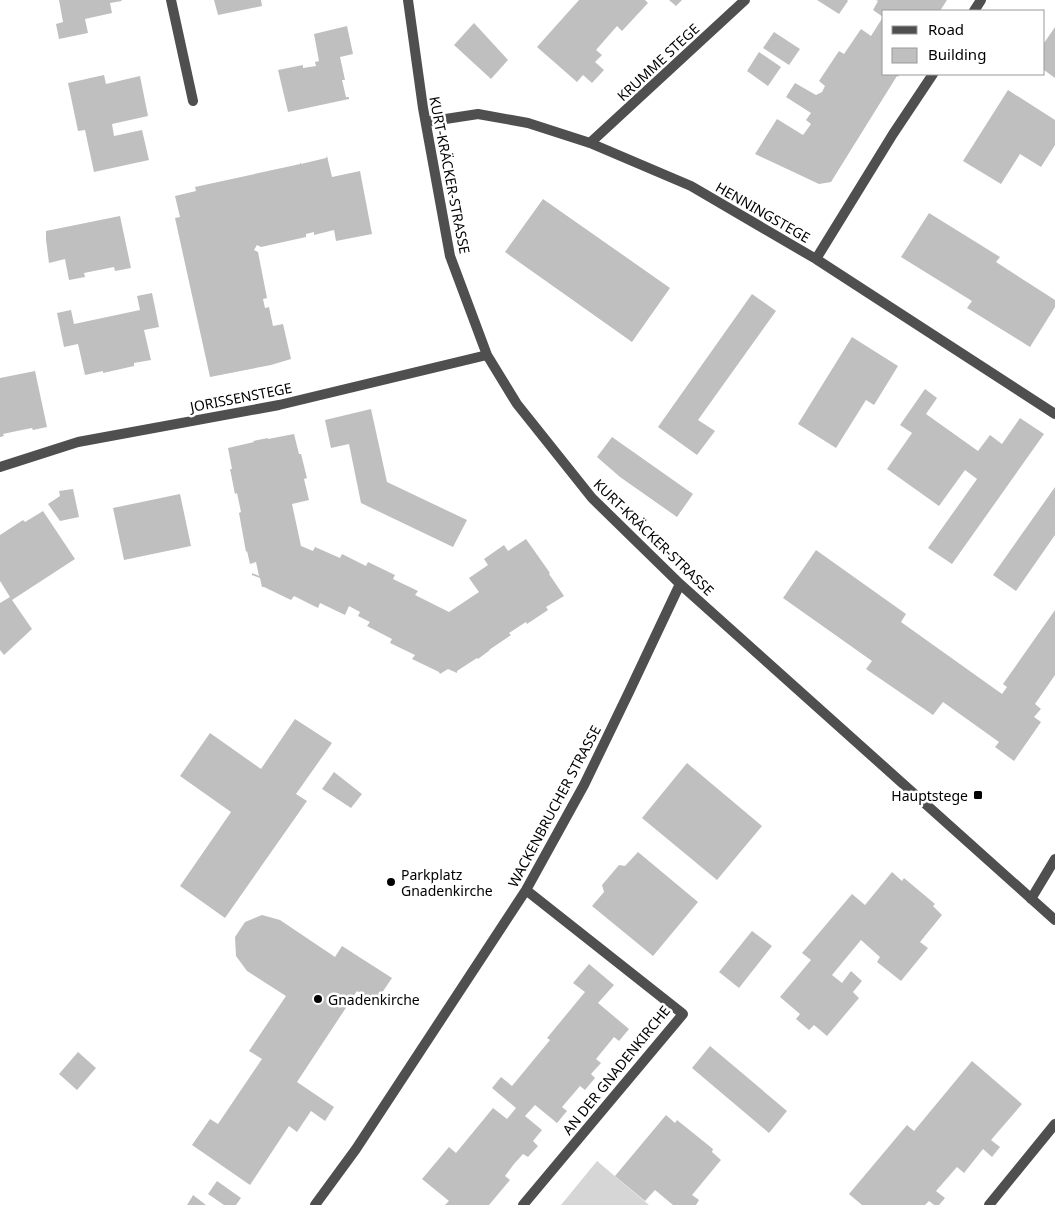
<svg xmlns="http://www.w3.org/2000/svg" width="1055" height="1205" font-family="'Noto Sans',sans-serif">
	<rect width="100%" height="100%" fill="#fff"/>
	<path fill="#d6d6d6" d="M 597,1161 L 649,1205 L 561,1205 Z"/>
	<path fill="#bfbfbf" d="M 59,0 L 121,0 L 122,1 L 110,3 L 112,13 L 85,19 L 88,33 L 59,39 L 56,24 L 63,22 Z
		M 214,0 L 261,0 L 262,6 L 218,15 Z
		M 579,0 L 645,0 L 648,3 L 622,31 L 617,26 L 596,50 L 602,55 L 595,62 L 604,70 L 592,83 L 583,75 L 577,82 L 537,47 Z
		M 669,0 L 682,0 L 676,6 Z
		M 817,0 L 847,0 L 848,1 L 839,14 Z
		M 876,0 L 947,0 L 940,11 L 884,11 L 884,74 L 900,74 L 898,77 L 897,76 L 882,100 L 831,182 L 819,184 L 755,154 L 777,119 L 803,135 L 811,124 L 806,120 L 811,113 L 786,97 L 795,83 L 816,95 L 822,92 L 825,86 L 819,81 L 839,51 L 844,54 L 861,29 L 871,36 L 883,17 L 873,10 L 878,1 Z
		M 474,23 L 508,60 L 491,79 L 454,45 Z
		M 347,26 L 353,54 L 340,57 L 345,80 L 342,80 L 346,97 L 349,97 L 349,99 L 288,112 L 278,70 L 303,65 L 303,68 L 316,66 L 315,62 L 319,61 L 314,34 Z
		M 1055,27 L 1055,78 L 1044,70 L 1044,43 Z
		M 774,32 L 800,49 L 789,65 L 763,48 Z
		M 759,52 L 781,67 L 768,86 L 747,71 Z
		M 104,75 L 106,84 L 140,76 L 148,116 L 112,124 L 114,136 L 142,130 L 149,160 L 94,172 L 85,130 L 78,131 L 68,83 Z
		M 1008,90 L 1055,120 L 1055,145 L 1041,167 L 1020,154 L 1001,184 L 963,161 Z
		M 327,156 L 332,177 L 360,171 L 372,234 L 336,241 L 334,230 L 314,235 L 314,232 L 306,234 L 306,237 L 261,247 L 257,245 L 254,250 L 258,252 L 267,298 L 263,299 L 265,308 L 269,307 L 273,326 L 283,324 L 291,359 L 271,365 L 210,377 L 175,218 L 180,217 L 175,196 L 196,191 L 195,187 L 291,166 L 300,164 L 301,162 L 301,164 L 326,158 Z
		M 543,199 L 670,288 L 632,342 L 505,252 Z
		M 929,213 L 1000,257 L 996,262 L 1055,300 L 1055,307 L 1030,347 L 967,308 L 972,301 L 901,257 Z
		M 120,216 L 131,268 L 115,271 L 114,267 L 84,273 L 85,277 L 69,280 L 65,259 L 49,263 L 46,240 L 46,231 Z
		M 152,293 L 159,327 L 144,330 L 151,360 L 134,363 L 134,366 L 103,373 L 103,371 L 85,375 L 78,344 L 64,347 L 57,313 L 71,310 L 74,324 L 140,310 L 137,296 Z
		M 752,294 L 776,311 L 698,420 L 715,431 L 697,455 L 658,427 Z
		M 852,337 L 898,366 L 874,405 L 866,400 L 836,448 L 798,424 Z
		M 35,371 L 47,427 L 33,430 L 32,428 L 17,431 L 3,434 L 4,436 L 0,437 L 0,378 Z
		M 925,389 L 937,398 L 926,414 L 978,451 L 990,435 L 1002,444 L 1020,418 L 1044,434 L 952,564 L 928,548 L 977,479 L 965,470 L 939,506 L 887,469 L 912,433 L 900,425 Z
		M 371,409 L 387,482 L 467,520 L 453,547 L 361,503 L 349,444 L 331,448 L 325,420 Z
		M 294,434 L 299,454 L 301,454 L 307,478 L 304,479 L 309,500 L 292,504 L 301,546 L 313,551 L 315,547 L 340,558 L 342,554 L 366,566 L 368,562 L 395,575 L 393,579 L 418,591 L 415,595 L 449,612 L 479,592 L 469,578 L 488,565 L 484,559 L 504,545 L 508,551 L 526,539 L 550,573 L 549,574 L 564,596 L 546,607 L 548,610 L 527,624 L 526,622 L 509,633 L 511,635 L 489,650 L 490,650 L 478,659 L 477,658 L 457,671 L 457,673 L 448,669 L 440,674 L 439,672 L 412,659 L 415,655 L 390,643 L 392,639 L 367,626 L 370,622 L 358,616 L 360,612 L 349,606 L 345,615 L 320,603 L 318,608 L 294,596 L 291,600 L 264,587 L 262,587 L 260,578 L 252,575 L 252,573 L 259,576 L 256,562 L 250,564 L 247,551 L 246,552 L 239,513 L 241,512 L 237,493 L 235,494 L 230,469 L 232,469 L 228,448 L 254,442 L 253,441 L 268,438 L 268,439 Z
		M 612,437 L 693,494 L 677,517 L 620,477 L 597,457 Z
		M 1055,487 L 1055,535 L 1016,591 L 993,575 Z
		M 73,489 L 79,517 L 60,521 L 48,504 L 60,496 L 59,491 Z
		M 180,494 L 191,546 L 124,560 L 113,508 Z
		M 43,511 L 75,559 L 12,600 L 32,629 L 4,655 L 0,650 L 0,603 L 10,597 L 0,581 L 0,535 L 23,520 L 25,522 Z
		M 816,550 L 906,614 L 901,622 L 1002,694 L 1007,687 L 1003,684 L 1055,610 L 1055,675 L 1035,704 L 1041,709 L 1034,717 L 1041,722 L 1014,761 L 995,747 L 999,742 L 943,702 L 933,715 L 866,669 L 872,661 L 783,598 Z
		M 295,719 L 332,743 L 296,794 L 307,801 L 225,918 L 180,886 L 231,812 L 180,776 L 210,733 L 261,769 Z
		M 687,763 L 762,826 L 717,880 L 642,818 Z
		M 334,772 L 362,794 L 351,808 L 322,789 Z
		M 638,852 L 698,902 L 653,956 L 592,906 L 604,892 L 602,885 L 619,865 L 625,866 Z
		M 892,872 L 902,881 L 904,878 L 935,904 L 933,906 L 942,915 L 920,942 L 928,948 L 901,981 L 877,962 L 880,957 L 861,940 L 832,975 L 842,983 L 851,971 L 862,981 L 853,992 L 859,998 L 827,1036 L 814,1025 L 809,1030 L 796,1019 L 800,1014 L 780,997 L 811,960 L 802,953 L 852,894 L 865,905 Z
		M 262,915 L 280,920 L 335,957 L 342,946 L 392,978 L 375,1003 L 357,991 L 297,1082 L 334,1107 L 325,1121 L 311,1111 L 297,1132 L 289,1126 L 250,1185 L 192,1145 L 210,1119 L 218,1124 L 262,1059 L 249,1051 L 286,996 L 247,971 L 236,956 L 235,937 L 245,922 Z
		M 752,931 L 772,946 L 739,988 L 719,972 Z
		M 589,964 L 614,985 L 598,1003 L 629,1029 L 619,1041 L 614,1037 L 596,1059 L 601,1063 L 591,1074 L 595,1078 L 585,1090 L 580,1086 L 562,1107 L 567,1111 L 557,1123 L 535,1105 L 525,1116 L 542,1130 L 533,1141 L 538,1146 L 528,1157 L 523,1154 L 514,1164 L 505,1176 L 510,1180 L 489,1205 L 445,1205 L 449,1201 L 422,1179 L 449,1147 L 456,1153 L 493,1108 L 507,1119 L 516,1108 L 492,1088 L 501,1077 L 512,1086 L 550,1040 L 547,1038 L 585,992 L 573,983 Z
		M 710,1046 L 787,1111 L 769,1133 L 692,1068 Z
		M 78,1052 L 96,1068 L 77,1090 L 59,1074 Z
		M 972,1061 L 1022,1104 L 991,1140 L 1000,1147 L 992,1157 L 983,1149 L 964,1173 L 957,1167 L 936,1191 L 945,1198 L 939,1205 L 934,1205 L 929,1201 L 925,1205 L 862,1205 L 849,1194 L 907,1125 L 914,1131 Z
		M 666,1115 L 675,1123 L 677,1120 L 713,1149 L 712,1152 L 721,1160 L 692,1195 L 699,1200 L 696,1205 L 673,1205 L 655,1190 L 645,1201 L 615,1176 Z
		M 217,1181 L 241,1198 L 236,1205 L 224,1205 L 208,1194 Z
		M 193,1195 L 206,1205 L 187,1205 L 192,1197 Z"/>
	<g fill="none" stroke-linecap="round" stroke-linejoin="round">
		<path stroke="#4f4f4f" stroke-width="10" d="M 171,0 L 193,101
			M 408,0 L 423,108 L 450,256 L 487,355 L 517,404 L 592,498 L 680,584 L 1055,920
			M 974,11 L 981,0
			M 426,122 L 478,114 L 528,123 L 590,143 L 691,186 L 816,259 L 1055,414
			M 590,143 L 745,0
			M 816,259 L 893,134 L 933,74
			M 0,467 L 78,442 L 279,405 L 487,355
			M 1031,899 L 1055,859
			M 315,1205 L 356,1149 L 526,890 L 584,785 L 629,692 L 680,584
			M 523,1205 L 683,1014 L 526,890
			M 989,1205 L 1055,1124"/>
	</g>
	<g fill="#000" stroke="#fff" stroke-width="2">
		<rect x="973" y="790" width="10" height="10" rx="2.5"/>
		<circle cx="391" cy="882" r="5"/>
		<circle cx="318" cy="999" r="5"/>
	</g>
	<g text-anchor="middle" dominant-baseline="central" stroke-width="5" stroke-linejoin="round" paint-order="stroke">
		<g font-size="14" fill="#000" stroke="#fff">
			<text transform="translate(658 62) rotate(-43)">KRUMME STEGE</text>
			<text transform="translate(450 175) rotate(79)">KURT-KRÄCKER-STRASSE</text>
			<text transform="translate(763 212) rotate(30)">HENNINGSTEGE</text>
			<text transform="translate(241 397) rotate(-11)">JORISSENSTEGE</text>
			<text transform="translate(654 537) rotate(44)">KURT-KRÄCKER-STRASSE</text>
			<text transform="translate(554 806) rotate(-62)">WACKENBRUCHER STRASSE</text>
			<text transform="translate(616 1070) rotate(-51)">AN DER GNADENKIRCHE</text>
		</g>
		<g font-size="14" fill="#000" stroke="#fff" text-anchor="start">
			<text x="968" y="795" text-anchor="end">Hauptstege</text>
			<text x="401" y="874">Parkplatz<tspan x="401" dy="16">Gnadenkirche</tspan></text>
			<text x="328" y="999">Gnadenkirche</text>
		</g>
	</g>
	<rect x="882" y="10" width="162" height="65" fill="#ffffff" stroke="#999999"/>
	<rect x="892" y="26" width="25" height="8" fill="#4f4f4f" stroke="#999999"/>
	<text x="928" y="35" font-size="15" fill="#000000">Road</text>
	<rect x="892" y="48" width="25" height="15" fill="#bfbfbf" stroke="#999999"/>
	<text x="928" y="60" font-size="15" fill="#000000">Building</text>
</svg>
